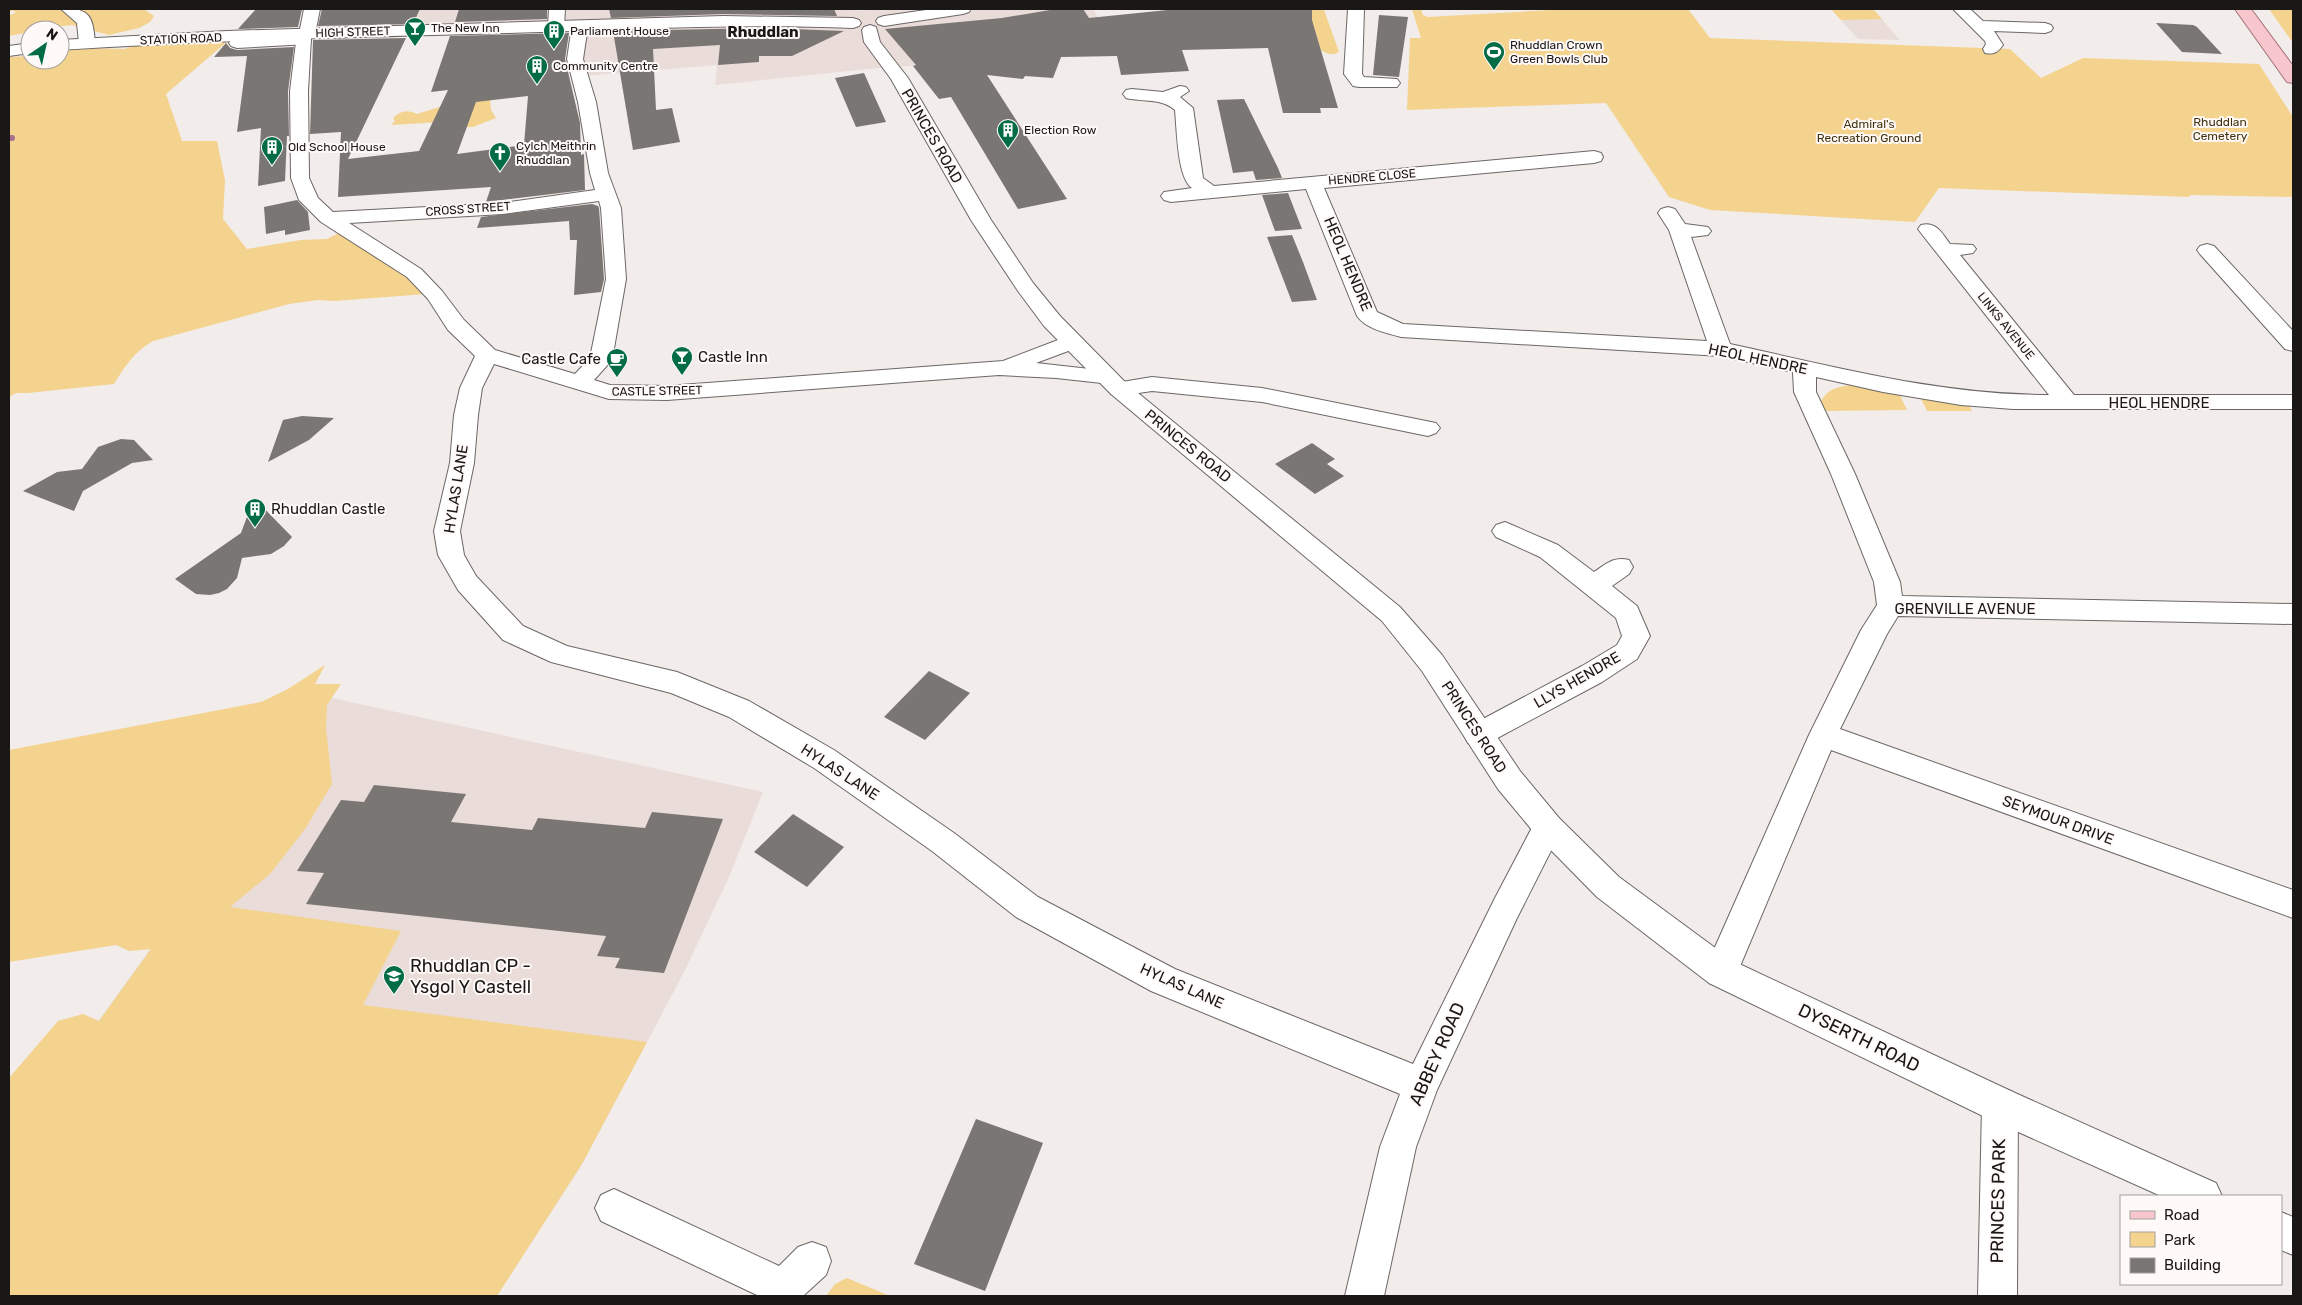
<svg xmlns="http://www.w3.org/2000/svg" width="2302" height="1305" font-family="Rubik,sans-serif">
	<rect width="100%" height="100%" fill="#f2eceb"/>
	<path fill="#eadcd8" d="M 364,9 L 856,9 L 855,11 L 883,9 L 1093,9 L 1104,27 L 1110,56 L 1023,58 L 878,68 L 715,85 L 717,65 L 584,76 L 580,26 L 317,30 L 323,13 L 362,11 Z
		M 1831,9 L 1873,9 L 1900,40 L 1858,39 Z
		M 332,698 L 763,792 L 729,877 L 685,970 L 653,1031 L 582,1164 L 497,1296 L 9,1296 L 65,1067 Z"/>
	<path fill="#f4d38e" d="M 9,9 L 144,9 L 154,16 L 150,22 L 139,28 L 109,35 L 72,25 L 30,30 L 30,32 L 9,36 L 9,15 L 15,13 L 15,11 L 9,11 Z
		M 1312,9 L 1324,10 L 1339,52 C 1332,56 1327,54 1321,50 L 1309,11 Z
		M 1412,9 L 1421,9 L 1423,15 L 1428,17 L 1568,9 L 1688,9 L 1710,38 L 2010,49 L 2041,78 L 2083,58 L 2259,64 L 2293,117 L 2293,197 L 2191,195 L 2189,197 L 1939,188 L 1915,222 L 1710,210 L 1669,197 L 1606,103 L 1407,110 L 1410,38 L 1421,38 Z
		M 1831,9 L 1873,9 L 1882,19 L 1841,20 Z
		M 2269,9 L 2293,9 L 2293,43 Z
		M 229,40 L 166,94 L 182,141 L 217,141 L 225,180 L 223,219 L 247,249 L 301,240 L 327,239 L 341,232 L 400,270 L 426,294 L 334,301 L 318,300 L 289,304 L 153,341 C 134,352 125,366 114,384 L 28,393 L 16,393 L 9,397 L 9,57 L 30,56 L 30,60 L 60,60 L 60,51 L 87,48 L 125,49 L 138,44 Z
		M 468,98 L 490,99 L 491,110 L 496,118 L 473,127 L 468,127 L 457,121 L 391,125 L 395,121 L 393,118 C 400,111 407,109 417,114 Z
		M 1850,385 L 1899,393 L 1907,410 L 1826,411 L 1821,401 C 1828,389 1837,387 1850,385 Z
		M 1920,397 L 1969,405 L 1972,411 L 1927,411 Z
		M 325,665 L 315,684 L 341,684 L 327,705 L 326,728 L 332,784 L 305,829 L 270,874 L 230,907 L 401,931 L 363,1005 L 647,1042 L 582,1164 L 497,1296 L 9,1296 L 9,1078 L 58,1021 L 83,1014 L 99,1021 L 151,949 L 129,951 L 116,945 L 9,962 L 9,750 L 261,702 L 288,689 Z
		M 847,1278 L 890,1296 L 826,1296 L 835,1284 Z"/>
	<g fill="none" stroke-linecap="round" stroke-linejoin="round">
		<path stroke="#aa718f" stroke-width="6" d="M 9,138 L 12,138"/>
	</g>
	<path fill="#7a7673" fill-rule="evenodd" d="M 256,9 L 302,9 L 298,27 L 238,29 Z
		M 322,9 L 420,9 L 413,24 L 318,26 Z
		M 459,9 L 547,9 L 547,19 L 455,22 Z
		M 609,9 L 834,9 L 837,16 L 723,14 L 611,18 Z
		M 1056,9 L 1083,9 L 1089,18 L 1177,9 L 1312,9 L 1312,20 L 1338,108 L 1320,108 L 1321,113 L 1283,113 L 1268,48 L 1182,50 L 1189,71 L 1121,75 L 1117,56 L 1061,57 L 1053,78 L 1025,76 L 1023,79 L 987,75 L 1067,199 L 1018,209 L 951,97 L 939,99 L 913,66 L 916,65 L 885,29 L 1002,18 Z
		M 1379,15 L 1408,17 L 1399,77 L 1373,75 Z
		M 2156,23 L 2193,25 L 2197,27 L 2222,54 L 2182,52 Z
		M 766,28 L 844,31 L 792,56 L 759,56 L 759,62 L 718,65 L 720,45 L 653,49 L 656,110 L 672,108 L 680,142 L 633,150 L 613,31 Z
		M 569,33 L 565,59 L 580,123 L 581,155 L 584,154 L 585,190 L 486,202 L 491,187 L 338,197 L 341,132 L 310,134 L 313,40 L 406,38 L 348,159 L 419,151 L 448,90 L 431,92 L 450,36 ZM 528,96 L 524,145 L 457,154 L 476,102 Z
		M 226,43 L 230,48 L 237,50 L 294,47 L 288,91 L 289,136 L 287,136 L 285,181 L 258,186 L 261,128 L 237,132 L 247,56 L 214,57 Z
		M 864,73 L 886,122 L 856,127 L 835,78 Z
		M 1244,99 L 1278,168 L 1282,178 L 1256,180 L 1253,171 L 1233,173 L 1217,100 Z
		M 1288,193 L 1302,229 L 1275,231 L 1262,195 Z
		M 297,200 L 308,212 L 310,230 L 285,235 L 285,230 L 266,234 L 264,207 Z
		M 592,204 L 598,206 L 599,208 L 604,279 L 601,292 L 574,295 L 577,240 L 570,240 L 569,221 L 477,228 L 481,217 Z
		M 1292,235 L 1303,262 L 1317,300 L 1292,302 L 1267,237 Z
		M 302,416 L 334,418 L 309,440 L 268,462 L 283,420 Z
		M 121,439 L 134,440 L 153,460 L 132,463 L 83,491 L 74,511 L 23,491 L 57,472 L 82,469 L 98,447 Z
		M 1312,443 L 1335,459 L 1327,464 L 1344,476 L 1315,494 L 1275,464 Z
		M 254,498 L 292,537 L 284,546 L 271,554 L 242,558 L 237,578 L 227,589 L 219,593 L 210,595 L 196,594 L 175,579 L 241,533 Z
		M 929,671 L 970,693 L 925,740 L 884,717 Z
		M 374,785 L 466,794 L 451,822 L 532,830 L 538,818 L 645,828 L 652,812 L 723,819 L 664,973 L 615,968 L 620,958 L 597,956 L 606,936 L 306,904 L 324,873 L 297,871 L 341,800 L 364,802 Z
		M 793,814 L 844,847 L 807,887 L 754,852 Z
		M 976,1119 L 1043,1143 L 985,1291 L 914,1264 Z"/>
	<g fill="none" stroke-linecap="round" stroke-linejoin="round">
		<g stroke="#6c6766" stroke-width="2">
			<path id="pedestrian" d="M 303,36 L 309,38 L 311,41 L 309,44 L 237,48 L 231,46 L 229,43 L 231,40 L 237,38 Z"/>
		</g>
		<g stroke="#6c6766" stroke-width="2">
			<path id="minor" d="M 61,9 C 90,7 93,17 95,43 L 93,46 L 81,46 L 79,43 L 77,23 Z
				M 304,9 L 320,9 L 315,34 L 311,38 L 308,91 L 309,178 L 318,198 L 333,212 L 503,203 L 595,190 L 590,173 L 578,102 L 567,59 L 572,26 L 574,23 L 586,23 L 588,26 L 583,59 L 596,102 L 608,173 L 621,208 L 626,279 L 612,360 L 594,380 L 610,385 L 667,386 L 1003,361 L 1071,335 L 1079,337 L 1082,342 L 1079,347 L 1036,363 L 1108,371 L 1116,373 L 1119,378 L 1116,383 L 1152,377 L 1262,388 L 1436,423 L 1440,428 L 1436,433 L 1428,436 L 1262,402 L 1152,391 L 1119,396 L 1111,394 L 1108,389 L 1111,384 L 1056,378 L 999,375 L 667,400 L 609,399 L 494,364 L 482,388 L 478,415 L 474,463 L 460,531 L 464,555 L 476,576 L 523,626 L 567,646 L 677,672 L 749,701 L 834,750 L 954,833 L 1038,897 L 1175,969 L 1413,1064 L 1495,898 L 1537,818 L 1548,814 L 1559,818 L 1563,827 L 1517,918 L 1437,1090 L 1416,1147 L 1384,1296 L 1345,1296 L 1380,1147 L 1400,1094 L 1151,991 L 1016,917 L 932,851 L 814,768 L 729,717 L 671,693 L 551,662 L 503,640 L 458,590 L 438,555 L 434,531 L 450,463 L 454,415 L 460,388 L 475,356 L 448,330 L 428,299 L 407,277 L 321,222 L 299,200 L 291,178 L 290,91 L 296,42 L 294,33 L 300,29 ZM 599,201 L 601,208 L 606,279 L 590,358 L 575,374 L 495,350 L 464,320 L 442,291 L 421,269 L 349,223 L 503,214 Z
				M 549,9 L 565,9 L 564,27 L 562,30 L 550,30 L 548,27 Z
				M 1348,9 L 1364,9 L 1362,74 L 1364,77 L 1397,79 L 1400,83 L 1397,87 L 1359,87 L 1353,86 L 1344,74 Z
				M 1953,9 L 1970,9 L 1983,21 L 2045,23 L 2051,25 L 2053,28 L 2051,31 L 2045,33 L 1994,31 L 2003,45 C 1998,52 1994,55 1985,53 L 1983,49 L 1986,44 L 1985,41 Z
				M 1180,86 L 1186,87 L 1189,91 L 1180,97 L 1193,108 L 1203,178 L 1214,186 L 1594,151 L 1601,153 L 1603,157 L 1601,161 L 1594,163 L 1324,188 L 1377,312 L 1403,324 L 1707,341 L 1669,230 L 1658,213 L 1661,209 L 1668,207 L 1675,209 L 1685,224 L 1708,227 L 1711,231 L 1708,235 L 1691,237 L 1730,344 C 1836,367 1940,395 2049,395 L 1921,233 L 1918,229 L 1921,225 C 1936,221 1942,233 1950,244 L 1973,245 L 1976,249 L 1973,253 L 1960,255 L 2074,395 L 2293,395 L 2293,409 L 2013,409 L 1961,405 L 1883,392 L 1816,377 L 1816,392 L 1855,474 L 1900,582 L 1902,596 L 2293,604 L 2293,624 L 1898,616 L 1887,634 L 1840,729 L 2293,890 L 2293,918 L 1831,750 L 1733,983 L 1721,987 L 1709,983 L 1704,972 L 1809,735 L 1861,630 L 1877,605 L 1874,582 L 1831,474 L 1794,392 L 1793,372 L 1721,356 L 1401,337 C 1387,333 1366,329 1357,316 L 1306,189 L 1171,202 L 1164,200 L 1161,196 L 1164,192 L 1192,188 C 1177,178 1177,129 1175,110 C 1162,98 1143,102 1126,98 L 1123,94 L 1126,90 L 1132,89 L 1163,92 Z
				M 2207,244 L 2214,246 L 2293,331 L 2293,351 L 2285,349 L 2200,254 L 2197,250 L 2200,246 Z
				M 1505,522 L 1558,545 L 1594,572 C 1606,564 1614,556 1629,560 L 1633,567 L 1629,574 L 1612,586 L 1637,606 L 1650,636 L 1637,659 L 1602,682 L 1488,743 L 1478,747 L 1468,743 L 1464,735 L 1468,727 L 1582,666 L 1617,645 L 1622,636 L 1616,618 L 1540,557 L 1496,537 L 1492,531 L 1496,525 Z
				M 2000,1087 L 2013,1092 L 2018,1105 L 2017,1296 L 1978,1296 L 1982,1105 L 1987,1092 Z
				M 614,1189 L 779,1266 L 798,1247 L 812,1242 L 826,1247 L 831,1261 L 826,1275 L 803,1296 L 759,1296 L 601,1221 L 595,1208 L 601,1195 Z"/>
		</g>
		<g stroke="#6c6766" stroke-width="2">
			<path id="tertiary" d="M 933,9 L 971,9 L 969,12 L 963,14 L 884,26 L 878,24 L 876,21 L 878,18 L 884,16 Z
				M 723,16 L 853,18 L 859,20 L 861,23 L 859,26 L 853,28 C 737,23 622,30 506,33 C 357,37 209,40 60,50 L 60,40 L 227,31 Z
				M 870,25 L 876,27 L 880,42 L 908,78 L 991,220 L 1033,283 L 1060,316 L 1127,384 L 1400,607 L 1442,655 L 1520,771 L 1559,818 L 1619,877 L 1733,961 L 2013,1092 L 2216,1183 L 2222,1196 L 2161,1196 L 1987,1118 L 1709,983 L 1597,897 L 1537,836 L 1498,789 L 1422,671 L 1382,621 L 1111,394 L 1044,326 L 1018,291 L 971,220 L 891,79 L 864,42 L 862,30 L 864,27 Z
				M 30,43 L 30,53 L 9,56 L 9,46 Z
				M 2281,1212 L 2293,1217 L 2293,1255 L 2281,1250 Z"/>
		</g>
		<g stroke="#a67178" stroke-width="2">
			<path id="primary" d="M 2235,9 L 2251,9 L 2293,66 L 2293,83 L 2287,82 Z"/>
		</g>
		<use href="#pedestrian" fill="#fff" fill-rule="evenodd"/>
		<use href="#minor" fill="#fff" fill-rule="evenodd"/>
		<use href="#tertiary" fill="#fff" fill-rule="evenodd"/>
		<use href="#primary" fill="#f7c7cd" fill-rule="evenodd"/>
	</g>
	<defs>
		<g id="bar-pin" transform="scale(1.125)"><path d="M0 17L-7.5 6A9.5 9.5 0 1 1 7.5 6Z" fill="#026d45" stroke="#fffaf8"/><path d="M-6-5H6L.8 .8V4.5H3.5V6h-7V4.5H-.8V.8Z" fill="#fff"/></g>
		<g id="building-pin" transform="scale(1.125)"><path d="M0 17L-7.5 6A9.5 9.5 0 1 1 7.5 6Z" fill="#026d45" stroke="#fffaf8"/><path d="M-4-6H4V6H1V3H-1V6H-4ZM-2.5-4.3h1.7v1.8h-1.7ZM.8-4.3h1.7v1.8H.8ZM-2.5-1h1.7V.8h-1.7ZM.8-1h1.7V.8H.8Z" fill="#fff"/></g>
		<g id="stadium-pin" transform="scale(1.125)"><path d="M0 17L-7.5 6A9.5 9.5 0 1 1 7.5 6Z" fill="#026d45" stroke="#fffaf8"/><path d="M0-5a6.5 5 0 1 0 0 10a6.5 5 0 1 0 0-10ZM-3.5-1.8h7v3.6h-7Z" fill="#fff"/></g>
		<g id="church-pin" transform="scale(1.125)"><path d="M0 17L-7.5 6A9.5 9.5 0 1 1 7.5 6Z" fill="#026d45" stroke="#fffaf8"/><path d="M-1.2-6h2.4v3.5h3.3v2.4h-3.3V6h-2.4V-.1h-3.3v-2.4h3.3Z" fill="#fff"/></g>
		<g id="cafe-pin" transform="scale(1.125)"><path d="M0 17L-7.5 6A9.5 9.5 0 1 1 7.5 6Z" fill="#026d45" stroke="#fffaf8"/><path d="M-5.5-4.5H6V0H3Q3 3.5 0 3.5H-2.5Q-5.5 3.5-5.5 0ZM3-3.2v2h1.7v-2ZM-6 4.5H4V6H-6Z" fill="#fff"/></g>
		<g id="school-pin" transform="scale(1.125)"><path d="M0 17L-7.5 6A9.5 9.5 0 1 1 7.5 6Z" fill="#026d45" stroke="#fffaf8"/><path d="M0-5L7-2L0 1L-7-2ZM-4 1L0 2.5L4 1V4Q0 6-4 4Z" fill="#fff"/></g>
	</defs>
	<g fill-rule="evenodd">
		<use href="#bar-pin" x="415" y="28"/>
		<use href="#building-pin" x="554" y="31"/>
		<use href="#stadium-pin" x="1494" y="52"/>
		<use href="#building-pin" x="537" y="66"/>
		<use href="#building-pin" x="1008" y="130"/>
		<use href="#building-pin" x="272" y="147"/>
		<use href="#church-pin" x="500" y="153"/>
		<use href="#bar-pin" x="682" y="357"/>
		<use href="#cafe-pin" x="617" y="359"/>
		<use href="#building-pin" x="255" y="509"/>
		<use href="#school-pin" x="394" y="976"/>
	</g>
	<g text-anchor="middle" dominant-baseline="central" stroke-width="4" stroke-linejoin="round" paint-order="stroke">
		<g font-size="12" fill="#1a1817" stroke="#fffaf8" text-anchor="start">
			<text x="431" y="28">The New Inn</text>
			<text x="570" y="31">Parliament House</text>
			<text x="1510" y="45">Rhuddlan Crown<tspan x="1510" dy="14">Green Bowls Club</tspan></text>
			<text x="553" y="66">Community Centre</text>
			<text x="1024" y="130">Election Row</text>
			<text x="516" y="146">Cylch Meithrin<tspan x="516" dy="14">Rhuddlan</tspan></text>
			<text x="288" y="147">Old School House</text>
		</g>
		<g font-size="12" fill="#1a1817" stroke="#fffaf8">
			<text transform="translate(353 32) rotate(-2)">HIGH STREET</text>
			<text transform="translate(181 39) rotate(-2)">STATION ROAD</text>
			<text transform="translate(1372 177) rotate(-5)">HENDRE CLOSE</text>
			<text transform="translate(468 209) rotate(-4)">CROSS STREET</text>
			<text transform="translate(2006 326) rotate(51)">LINKS AVENUE</text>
			<text transform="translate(657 391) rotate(-1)">CASTLE STREET</text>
		</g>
		<g font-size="12" fill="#42320d" stroke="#fffaf8">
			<text x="2220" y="122">Rhuddlan<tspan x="2220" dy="14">Cemetery</tspan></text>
			<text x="1869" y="124">Admiral's<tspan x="1869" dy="14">Recreation Ground</tspan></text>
		</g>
		<g font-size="15" font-weight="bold" fill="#1a1817" stroke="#fffaf8">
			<text x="763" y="32">Rhuddlan</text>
		</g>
		<g font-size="15" fill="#1a1817" stroke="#fffaf8">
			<text transform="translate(932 136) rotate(60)">PRINCES ROAD</text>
			<text transform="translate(1348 264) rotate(67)">HEOL HENDRE</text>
			<text transform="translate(1758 359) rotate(12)">HEOL HENDRE</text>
			<text x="2159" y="403">HEOL HENDRE</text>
			<text transform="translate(1188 446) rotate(39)">PRINCES ROAD</text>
			<text transform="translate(456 489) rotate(-81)">HYLAS LANE</text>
			<text x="1965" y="609">GRENVILLE AVENUE</text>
			<text transform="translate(1577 680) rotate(-30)">LLYS HENDRE</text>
			<text transform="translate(1474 727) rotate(57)">PRINCES ROAD</text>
			<text transform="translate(840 772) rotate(33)">HYLAS LANE</text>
			<text transform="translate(2058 820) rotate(20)">SEYMOUR DRIVE</text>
			<text transform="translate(1182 986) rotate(24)">HYLAS LANE</text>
		</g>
		<g font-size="15" fill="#1a1817" stroke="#fffaf8" text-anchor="start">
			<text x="698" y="357">Castle Inn</text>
			<text x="601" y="359" text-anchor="end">Castle Cafe</text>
			<text x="271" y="509">Rhuddlan Castle</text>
		</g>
		<g font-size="18" fill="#1a1817" stroke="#fffaf8" text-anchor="start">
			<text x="410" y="966">Rhuddlan CP -<tspan x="410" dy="21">Ysgol Y Castell</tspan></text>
		</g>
		<g font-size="18" fill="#1a1817" stroke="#fffaf8">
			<text transform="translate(1859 1038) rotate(26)">DYSERTH ROAD</text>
			<text transform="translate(1437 1054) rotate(-66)">ABBEY ROAD</text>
			<text transform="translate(1998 1201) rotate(-89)">PRINCES PARK</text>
		</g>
	</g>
	<rect width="2302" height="1305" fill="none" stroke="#1a1817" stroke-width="20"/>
	<rect x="2120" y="1195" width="162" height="90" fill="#fffaf8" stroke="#a3a09e"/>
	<rect x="2130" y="1211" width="25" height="8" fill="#f7c7cd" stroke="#a3a09e"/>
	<text x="2164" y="1220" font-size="15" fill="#1a1817">Road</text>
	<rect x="2130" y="1232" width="25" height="15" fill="#f4d38e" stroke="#a3a09e"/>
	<text x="2164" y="1245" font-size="15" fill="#1a1817">Park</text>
	<rect x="2130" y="1258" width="25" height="15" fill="#7a7673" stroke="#a3a09e"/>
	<text x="2164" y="1270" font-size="15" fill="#1a1817">Building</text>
	<g transform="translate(45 45) rotate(34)"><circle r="24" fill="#fffaf8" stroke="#a3a09e"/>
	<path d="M0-4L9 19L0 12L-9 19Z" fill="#026d45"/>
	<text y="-8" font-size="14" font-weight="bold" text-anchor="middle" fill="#1a1817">N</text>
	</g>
</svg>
